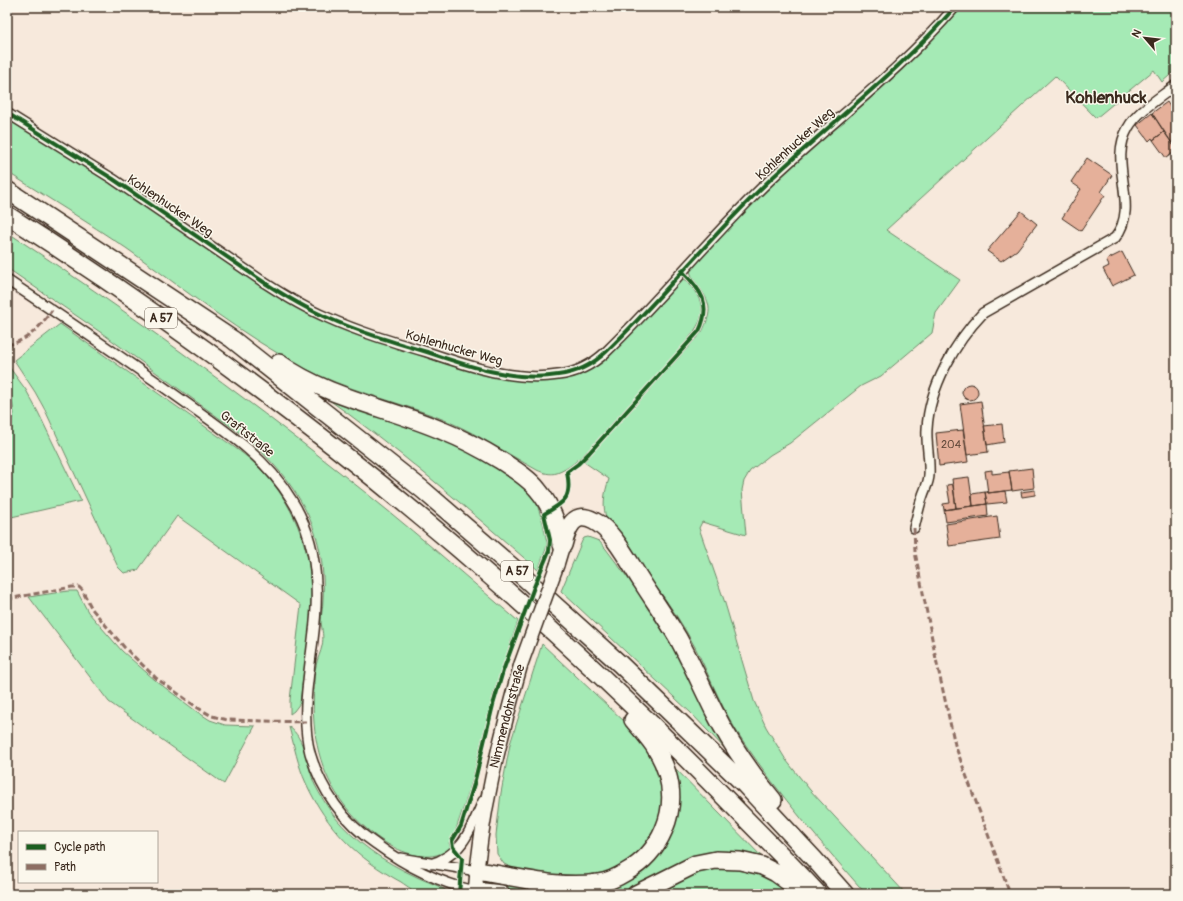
<svg xmlns="http://www.w3.org/2000/svg" width="1183" height="901" font-family="Pangolin,sans-serif">
	<rect width="100%" height="100%" fill="#f7e9dc"/>
	<filter id="ink" filterUnits="userSpaceOnUse"><feTurbulence type="fractalNoise" baseFrequency=".025" numOctaves="2"/><feDisplacementMap in="SourceGraphic" scale="8" xChannelSelector="R" yChannelSelector="G"/><feConvolveMatrix kernelMatrix="1 2 1 2 8 2 1 2 1" color-interpolation-filters="sRGB"/></filter>
	<g filter="url(#ink)">
		<path fill="#a5eab5" stroke="#708a6a" d="M 962,7 L 1176,7 L 1176,70 L 1162,82 L 1154,70 L 1096,118 L 1055,76 L 886,230 L 960,280 L 936,313 L 932,333 L 881,376 L 861,386 L 790,443 L 770,455 L 750,471 L 744,481 L 742,490 L 746,535 L 702,522 L 699,528 L 724,600 L 754,701 L 766,727 L 786,760 L 810,790 L 906,894 L 866,894 C 823,845 780,796 743,741 C 723,712 711,679 695,647 C 671,602 637,562 607,521 C 602,506 604,494 609,479 L 584,462 L 702,332 C 713,310 711,303 697,284 C 693,279 691,276 690,270 C 721,237 752,203 785,173 C 845,118 910,69 962,7 Z
			M 7,118 C 63,152 119,187 173,224 C 214,252 253,283 297,307 C 333,328 373,340 413,353 C 459,368 506,385 556,380 C 576,378 591,370 607,358 L 682,279 L 686,280 C 709,307 706,318 684,344 C 662,369 640,393 618,417 C 603,433 578,466 557,473 C 550,475 543,473 537,470 C 504,452 472,430 437,417 C 392,400 346,390 304,368 C 241,335 184,289 126,248 C 87,222 47,197 7,172 Z
			M 7,232 C 124,309 238,391 347,478 C 406,524 462,573 518,621 L 494,692 L 472,781 L 465,803 L 455,832 L 449,843 L 451,848 C 432,862 411,856 391,846 C 371,835 353,818 340,799 C 317,766 311,727 314,687 C 314,680 314,673 316,666 C 317,659 321,652 322,646 C 324,637 322,630 321,622 C 321,615 323,607 323,600 C 324,584 323,568 320,552 C 311,505 282,470 248,439 L 103,334 L 7,268 Z
			M 60,324 L 234,447 C 241,452 249,458 255,464 C 288,494 308,539 311,582 C 313,622 304,664 300,703 L 294,711 L 290,714 L 290,700 L 301,605 L 177,516 L 138,570 L 124,573 L 118,567 L 45,410 L 35,392 L 14,360 Z
			M 7,364 L 26,390 L 38,412 L 81,501 L 7,518 L 7,421 L 11,420 L 14,414 L 12,400 L 7,391 Z
			M 318,392 L 449,440 L 512,476 L 531,494 L 536,501 L 543,523 L 547,543 L 546,549 L 538,570 C 468,509 395,446 318,392 Z
			M 588,537 L 599,541 L 606,549 L 666,629 L 727,751 L 691,713 L 561,591 L 582,541 L 584,538 Z
			M 68,591 L 77,591 L 88,612 L 122,651 L 155,680 L 196,711 L 210,720 L 225,725 L 255,726 L 224,784 L 109,702 L 29,597 Z
			M 542,644 L 642,738 L 659,766 L 663,797 L 662,813 L 657,828 L 649,841 L 628,863 L 599,876 L 567,878 L 515,869 L 504,864 L 497,854 L 496,835 L 501,793 L 510,744 Z
			M 289,727 C 305,737 307,767 315,785 C 320,795 327,806 334,816 C 355,842 384,862 415,876 C 426,882 441,885 450,894 C 442,894 431,896 423,894 C 416,893 407,886 401,882 C 357,858 327,829 306,783 C 298,766 294,745 289,727 Z
			M 669,762 L 768,863 L 742,855 L 626,894 L 537,894 L 501,887 L 500,884 L 501,882 L 575,890 L 656,852 Z
			M 717,867 L 743,868 L 771,878 L 795,894 L 653,894 L 702,870 Z"/>
		<path fill="#e5b09a" stroke="#3b2a1e" d="M 1167,102 L 1176,116 L 1176,149 L 1152,113 Z
			M 1152,113 L 1164,132 L 1153,140 L 1152,138 L 1149,141 L 1137,125 Z
			M 1164,132 L 1176,149 L 1176,151 L 1166,158 L 1153,140 Z
			M 1087,158 L 1112,175 L 1101,192 L 1105,195 L 1081,231 L 1062,218 L 1081,189 L 1071,182 Z
			M 1021,211 L 1037,224 L 1017,250 L 1001,261 L 987,251 Z
			M 1122,252 L 1134,275 L 1112,286 L 1103,269 L 1109,266 L 1106,260 Z
			M962 392a8 8 0 1 1 16 0a8 8 0 1 1-16 0Z
			M 981,401 L 988,452 L 967,455 L 960,404 Z
			M 1002,424 L 1004,442 L 987,445 L 984,426 Z
			M 963,430 L 968,462 L 939,466 L 936,433 Z
			M 1032,468 L 1034,488 L 1012,491 L 1009,471 Z
			M 992,470 L 992,474 L 1009,472 L 1012,490 L 988,493 L 985,471 Z
			M 969,477 L 973,506 L 956,508 L 952,479 Z
			M 953,484 L 956,508 L 944,510 L 943,504 L 950,503 L 947,485 Z
			M 1035,490 L 1035,495 L 1022,497 L 1021,492 Z
			M 1005,491 L 1007,502 L 987,504 L 985,492 L 988,492 L 988,493 Z
			M 985,492 L 987,504 L 973,506 L 972,494 Z
			M 987,504 L 988,516 L 946,522 L 944,510 Z
			M 997,516 L 1000,539 L 949,546 L 946,524 Z"/>
		<g fill="none" stroke-linecap="round" stroke-linejoin="round">
			<g stroke="#3b2a1e" stroke-width="12">
				<path id="street" d="M 7,113 L 113,179 L 265,283 C 285,296 305,308 326,317 C 359,332 393,342 427,352 C 468,366 514,382 558,375 C 577,373 592,365 606,352 C 664,296 714,232 773,177 C 834,120 901,70 955,7
					M 7,280 C 64,318 120,356 175,395 C 218,426 264,454 291,499 C 307,524 315,555 316,584 C 318,616 311,649 308,681 C 305,705 304,730 310,753 C 321,790 344,823 376,844 C 407,867 437,882 475,891
					M 914,528 C 917,517 919,506 923,495 C 925,489 929,482 929,475 C 930,459 926,444 927,429 C 929,388 955,342 983,313 L 1115,238 C 1141,205 1107,164 1128,128 C 1137,111 1161,97 1176,85
					M 400,858 L 477,871
					M 430,864 C 462,856 471,829 483,801"/>
			</g>
			<g stroke="#3b2a1e" stroke-width="16">
				<g id="secondary">
					<path d="M 557,565 L 563,545"/>
					<path id="s1" d="M 475,894 C 480,816 500,739 521,664"/>
				</g>
			</g>
			<g stroke="#3b2a1e" stroke-width="20">
				<path id="highway" d="M 7,190 L 232,339 L 423,490 L 518,572 L 620,664 L 745,785 L 815,860 L 845,894
					M 7,215 C 272,384 518,584 737,810 C 764,838 792,865 818,894
					M 279,363 C 329,399 388,407 443,431 C 463,439 482,449 500,460 C 512,468 529,478 538,490 C 551,505 558,525 562,545
					M 563,545 C 567,529 573,510 594,521 C 613,530 630,564 642,582 C 654,601 667,619 678,638 C 691,662 702,687 714,711 C 730,743 750,772 773,800
					M 477,871 C 517,877 558,889 598,883 C 608,882 618,877 626,872 C 660,853 679,812 667,773 C 660,750 648,737 633,720
					M 475,891 L 501,894
					M 636,894 L 696,864 L 716,860 L 740,861 L 762,866 L 776,873 L 805,894"/>
			</g>
			<use href="#street" stroke="#fbf7ec" stroke-width="9"/>
			<use href="#secondary" stroke="#fbf7ec" stroke-width="13"/>
			<use href="#highway" stroke="#fbf7ec" stroke-width="17"/>
			<g stroke="#3b2a1e" stroke-width="16" stroke-linecap="butt">
				<path id="secondary-bridge" d="M 521,664 L 557,565"/>
			</g>
			<use href="#secondary-bridge" stroke="#fbf7ec" stroke-width="13"/>
			<path stroke="#8d6e63" stroke-width="3" stroke-dasharray="6 3" stroke-linecap="butt" d="M 7,345 C 28,341 41,326 52,310
				M 914,528 L 915,552 L 936,659 L 955,745 L 1010,894
				M 7,599 L 72,587 L 79,587 L 82,590 L 92,609 L 124,647 L 156,678 L 198,708 L 212,716 L 227,720 L 306,722"/>
			<g stroke="#fbf7ec" stroke-width="6">
				<path id="cycleway" d="M 7,113 L 113,179 L 265,283 C 285,296 305,308 326,317 C 359,332 393,342 427,352 C 468,366 514,382 558,375 C 577,373 592,365 606,352 C 664,296 714,232 773,177 C 834,120 901,70 955,7
					M 459,894 L 462,858 L 453,847 L 452,841 L 461,826 L 474,784 L 493,705 L 503,671 L 534,587 L 549,551 L 550,540 L 544,514 C 566,502 572,497 567,472 L 578,464 L 589,453 L 699,331 C 712,304 701,290 682,271"/>
			</g>
			<use href="#cycleway" stroke="#1b5e20" stroke-width="4"/>
		</g>
	</g>
	<g text-anchor="middle" dominant-baseline="central" stroke-width="3" stroke-linejoin="round" paint-order="stroke">
		<g font-size="11" fill="#664c3d">
			<text x="951" y="444">204</text>
		</g>
		<g fill="#fbf7ec" stroke="#75685c" stroke-width="1">
			<rect x="145" y="308" width="32" height="20" rx="3"/>
			<rect x="501" y="561" width="32" height="20" rx="3"/>
		</g>
		<g font-size="12" font-weight="bold" fill="#3b2a1e">
			<text x="161" y="318">A 57</text>
			<text x="517" y="571">A 57</text>
		</g>
		<g font-size="13" fill="#3b2a1e" stroke="#fbf7ec">
			<text transform="translate(795 144) rotate(-42)">Kohlenhucker Weg</text>
			<text transform="translate(170 206) rotate(34)">Kohlenhucker Weg</text>
			<text transform="translate(454 348) rotate(16)">Kohlenhucker Weg</text>
			<text transform="translate(247 434) rotate(39)">Graftstraße</text>
			<text stroke="none"><textPath href="#s1" startOffset="181">Nimmendohrstraße</textPath></text>
		</g>
		<g font-size="17" font-weight="bold" fill="#3b2a1e" stroke="#fbf7ec">
			<text x="1106" y="97">Kohlenhuck</text>
		</g>
	</g>
	<rect width="1183" height="901" fill="none" stroke="#fbf7ec" stroke-width="24"/>
	<rect x="12" y="12" width="1159" height="877" fill="none" stroke="#3b2a1e" stroke-width="1.5" filter="url(#ink)"/>
	<rect x="18" y="831" width="140" height="52" fill="#fbf7ec" stroke="#aea59a"/>
	<rect x="26" y="844" width="20" height="6" fill="#1b5e20" stroke="#aea59a"/>
	<text x="54" y="851" font-size="12" fill="#3b2a1e">Cycle path</text>
	<rect x="26" y="864" width="20" height="6" fill="#8d6e63" stroke="#aea59a"/>
	<text x="54" y="871" font-size="12" fill="#3b2a1e">Path</text>
	<g transform="translate(1145 38) rotate(298)" stroke="#fbf7ec" stroke-width="3" paint-order="stroke">
	<path d="M0-3L7 15L0 10L-7 15Z" fill="#3b2a1e"/>
	<text y="-6" font-size="11" font-weight="bold" text-anchor="middle" fill="#3b2a1e">N</text>
	</g>
</svg>
